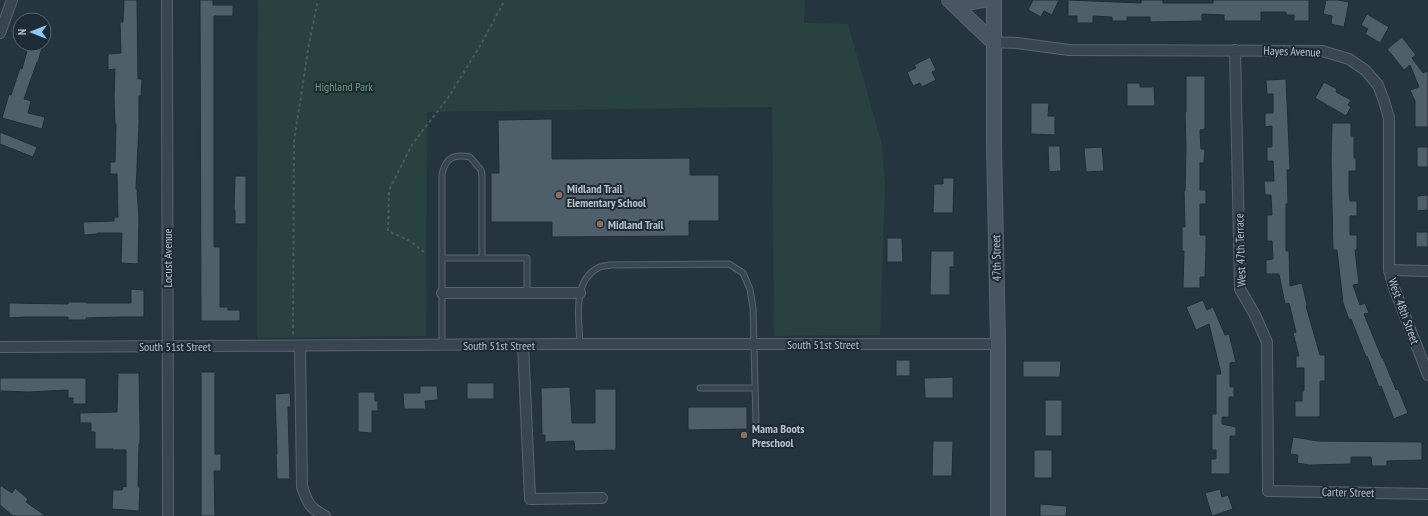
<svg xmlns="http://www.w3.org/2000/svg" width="1428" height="516" font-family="'PT Sans Narrow',sans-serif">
	<rect width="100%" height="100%" fill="#25353f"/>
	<path fill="#284240" d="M 258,0 L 805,0 L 804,23 L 848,24 L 882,145 L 885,185 L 880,335 L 774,336 L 772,107 L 427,112 L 426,336 L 257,338 Z"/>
	<path fill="#4e5f6a" stroke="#202d36" d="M 124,0 L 137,0 L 138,79 L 142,79 L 141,96 L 139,96 L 139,124 L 136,189 L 137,189 L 139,218 L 138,264 L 121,263 L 122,233 L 98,233 L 98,234 L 84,235 L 83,222 L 114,221 L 114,217 L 118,217 L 117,174 L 110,174 L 110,162 L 115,162 L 116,124 L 115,124 L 114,99 L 115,69 L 108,70 L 108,54 L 121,53 L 120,22 L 123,22 Z
		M 200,0 L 213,0 L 213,5 L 233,5 L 233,16 L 214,16 L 214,247 L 220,247 L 220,307 L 228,307 L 228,310 L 240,310 L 240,321 L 201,321 Z
		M 1033,0 L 1059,0 L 1052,15 L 1044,11 L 1041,17 L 1028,10 Z
		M 1068,0 L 1141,3 L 1141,0 L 1163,0 L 1163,3 L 1213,3 L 1213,0 L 1309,0 L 1309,21 L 1294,21 L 1294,15 L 1286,15 L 1286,12 L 1261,12 L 1261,21 L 1224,21 L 1224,15 L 1202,14 L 1202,21 L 1150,22 L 1150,17 L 1127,17 L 1127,21 L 1112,21 L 1112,17 L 1093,16 L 1093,23 L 1077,23 L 1077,16 L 1068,16 Z
		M 1326,0 L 1338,0 L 1349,2 L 1344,27 L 1331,24 L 1332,16 L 1323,14 Z
		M 1367,14 L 1389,27 L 1380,43 L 1365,34 L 1368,29 L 1361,25 Z
		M 1402,37 L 1416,55 L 1412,58 L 1423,73 L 1428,71 L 1428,127 L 1415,127 L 1415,101 L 1410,90 L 1419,87 L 1410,65 L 1404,70 L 1387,49 Z
		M 29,44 L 43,44 L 38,62 L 37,62 L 24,99 L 31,101 L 28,113 L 45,117 L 42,129 L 2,118 L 9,94 L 11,95 L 20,68 L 22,69 Z
		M 930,57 L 936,70 L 932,72 L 936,80 L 922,87 L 920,83 L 913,86 L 907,72 L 916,68 L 914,65 Z
		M 1186,76 L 1205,76 L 1205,129 L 1200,130 L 1201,149 L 1205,149 L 1204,163 L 1200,163 L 1200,190 L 1206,190 L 1206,204 L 1200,204 L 1200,235 L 1206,235 L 1206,250 L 1205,277 L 1200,277 L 1200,288 L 1183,288 L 1184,251 L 1182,251 L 1182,227 L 1185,227 L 1184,191 L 1185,191 L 1186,149 L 1185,112 L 1186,112 Z
		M 1286,79 L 1290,170 L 1287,170 L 1288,204 L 1286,204 L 1286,251 L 1289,251 L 1290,286 L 1302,283 L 1307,305 L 1306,306 L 1320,355 L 1325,355 L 1325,381 L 1320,381 L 1320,417 L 1295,417 L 1295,401 L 1302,401 L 1302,391 L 1304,391 L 1304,368 L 1296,368 L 1296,356 L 1299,356 L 1293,333 L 1296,332 L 1289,303 L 1285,304 L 1279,274 L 1266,274 L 1266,260 L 1273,259 L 1272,241 L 1267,241 L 1267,215 L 1272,215 L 1271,195 L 1265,195 L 1264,181 L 1274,181 L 1273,161 L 1267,161 L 1267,147 L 1272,147 L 1272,126 L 1265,127 L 1265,113 L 1273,113 L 1273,94 L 1267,94 L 1266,80 Z
		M 1324,82 L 1337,89 L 1336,92 L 1351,100 L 1348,105 L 1351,107 L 1346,116 L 1315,98 Z
		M 1127,83 L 1140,83 L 1140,87 L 1154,87 L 1155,106 L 1127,106 Z
		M 1031,103 L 1049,103 L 1048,116 L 1055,116 L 1055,135 L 1031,134 Z
		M 552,119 L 552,159 L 690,158 L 690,175 L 719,175 L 719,221 L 689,221 L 689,236 L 552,237 L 552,222 L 491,222 L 491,173 L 499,173 L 498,120 Z
		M 1332,123 L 1351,123 L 1351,136 L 1354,136 L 1354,158 L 1356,158 L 1356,171 L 1349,171 L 1349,192 L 1350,201 L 1357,201 L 1357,216 L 1350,216 L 1350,235 L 1357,235 L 1357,250 L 1355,250 L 1359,284 L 1353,285 L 1360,305 L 1365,303 L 1369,313 L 1364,314 L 1382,358 L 1383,358 L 1396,390 L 1398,389 L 1408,413 L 1394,419 L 1381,386 L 1379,387 L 1367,356 L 1366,357 L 1351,319 L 1349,320 L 1343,303 L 1337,250 L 1333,250 L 1331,158 Z
		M 0,132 L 37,147 L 33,157 L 0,144 Z
		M 1048,146 L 1060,146 L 1061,171 L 1049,172 Z
		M 1102,147 L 1104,171 L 1086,172 L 1084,148 Z
		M 1417,147 L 1428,147 L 1428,167 L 1417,167 Z
		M 235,176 L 246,176 L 246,224 L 235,224 L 235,211 L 234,209 Z
		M 943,178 L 954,178 L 953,213 L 933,213 L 934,184 L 943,184 Z
		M 1428,195 L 1428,210 L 1417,211 L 1417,196 Z
		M 1416,232 L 1428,232 L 1428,247 L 1416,247 Z
		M 887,238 L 902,238 L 903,262 L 887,262 Z
		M 931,251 L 954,251 L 954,267 L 950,267 L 950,295 L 930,295 Z
		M 131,289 L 144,290 L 144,317 L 119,317 L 86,318 L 86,320 L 68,320 L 68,317 L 26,317 L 9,318 L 9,303 L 68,304 L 68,302 L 86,302 L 86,303 L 131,303 Z
		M 1203,300 L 1207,310 L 1213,307 L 1225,335 L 1229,334 L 1236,362 L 1230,363 L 1230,387 L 1234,387 L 1234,397 L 1229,397 L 1229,417 L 1222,417 L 1222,424 L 1236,427 L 1236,436 L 1230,436 L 1230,474 L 1211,474 L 1211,459 L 1216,459 L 1216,450 L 1212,450 L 1212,414 L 1216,414 L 1216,374 L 1221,374 L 1209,324 L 1196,330 L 1186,307 Z
		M 896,360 L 910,360 L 910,376 L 896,376 Z
		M 1023,361 L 1061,361 L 1060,377 L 1023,377 Z
		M 201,372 L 215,372 L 215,454 L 221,454 L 221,471 L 214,471 L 215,516 L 201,516 Z
		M 118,373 L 139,373 L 140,426 L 140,444 L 139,444 L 138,487 L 140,487 L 139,511 L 112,509 L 113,490 L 122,490 L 123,486 L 126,487 L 126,450 L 113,450 L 113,449 L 95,449 L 95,432 L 91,432 L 91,423 L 80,423 L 80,413 L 117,412 Z
		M 953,377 L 953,398 L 925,398 L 924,378 Z
		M 0,378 L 86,378 L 86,404 L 73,404 L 73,398 L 68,398 L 68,390 L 28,392 L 0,391 Z
		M 467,383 L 494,383 L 494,399 L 467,399 Z
		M 420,386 L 437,386 L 438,400 L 425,401 L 426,409 L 404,409 L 403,393 L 420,393 Z
		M 570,387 L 572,423 L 595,423 L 595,389 L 616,389 L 616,450 L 575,451 L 574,441 L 545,442 L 545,435 L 542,435 L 541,388 Z
		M 358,392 L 375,392 L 375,401 L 378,401 L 378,411 L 372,411 L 372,433 L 358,432 Z
		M 290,393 L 291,407 L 288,407 L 288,411 L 290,479 L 277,479 L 276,454 L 277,454 L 275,394 Z
		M 1045,400 L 1062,400 L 1062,436 L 1045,436 Z
		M 688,407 L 747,407 L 747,429 L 688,430 Z
		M 1293,437 L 1318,441 L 1422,442 L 1422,460 L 1387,461 L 1387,466 L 1372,466 L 1371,457 L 1351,457 L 1351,464 L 1309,465 L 1297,463 L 1298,455 L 1290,454 Z
		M 933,441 L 953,441 L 952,476 L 932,476 Z
		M 1034,450 L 1052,450 L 1052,478 L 1034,478 Z
		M 0,485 L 12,493 L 15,488 L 28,499 L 26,502 L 46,516 L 13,516 L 0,505 Z
		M 1220,489 L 1222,497 L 1228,495 L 1233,509 L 1212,516 L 1205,493 Z
		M 1040,504 L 1067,506 L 1066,516 L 1040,516 Z"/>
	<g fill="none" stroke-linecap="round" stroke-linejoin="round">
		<g stroke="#57646d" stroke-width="7">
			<path id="lane" d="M 442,258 L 527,258 L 527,293
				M 580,344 C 579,321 572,281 598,268 C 601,266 606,266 610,265 L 729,264 L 743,273 L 750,289 L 753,308 L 756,421
				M 442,345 L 442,174 C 446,157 454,154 470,157 L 481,170 L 482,175 L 482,258
				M 700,388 L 755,388"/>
		</g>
		<g stroke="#57646d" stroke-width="12">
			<path id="street" d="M 167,0 L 168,516
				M 0,33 L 12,0
				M 993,42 L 1017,43 L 1069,50 L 1322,51 L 1349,59 L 1365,70 L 1378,85 L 1384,101 L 1389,118 L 1389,270 L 1394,288 L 1428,375
				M 1235,50 L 1240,289 L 1255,315 L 1267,342 L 1268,491 L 1428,494
				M 1389,270 L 1428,271
				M 442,293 L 580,293
				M 523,345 L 530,499 L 602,498
				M 300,346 L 302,487 C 308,504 309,507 325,516
				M 0,347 L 580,344 L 998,344"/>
		</g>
		<g stroke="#57646d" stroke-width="16">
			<path id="secondary" d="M 949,0 L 993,42
				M 994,0 L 994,144 L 998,344 L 998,516
				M 950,1 L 973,2 L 984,0"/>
		</g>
		<path stroke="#475e5d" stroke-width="2" stroke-dasharray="3 3" stroke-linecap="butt" d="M 424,252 L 410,241 L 388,231 L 389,190 L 413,143 L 448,98 L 480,46 L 505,0
			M 293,334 L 294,141 L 309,44 L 318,0"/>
		<use href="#lane" stroke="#39464f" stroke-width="5"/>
		<use href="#street" stroke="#39464f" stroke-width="10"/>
		<use href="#secondary" stroke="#475662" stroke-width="14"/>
	</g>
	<g fill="#8d6e63" stroke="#1e2b34" stroke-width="1.5">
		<circle cx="559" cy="195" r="4"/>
		<circle cx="600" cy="224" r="4"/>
		<circle cx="744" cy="435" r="4"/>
	</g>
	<g text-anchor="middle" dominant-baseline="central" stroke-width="4" stroke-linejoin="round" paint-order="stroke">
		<g font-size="12" fill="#b6c1ca" stroke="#1e2b34">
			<text transform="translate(1292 51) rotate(2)">Hayes Avenue</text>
			<text transform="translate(1240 250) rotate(-92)">West 47th Terrace</text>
			<text transform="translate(167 258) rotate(-90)">Locust Avenue</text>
			<text transform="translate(996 258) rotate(-91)">47th Street</text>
			<text transform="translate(1404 311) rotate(70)">West 48th Street</text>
			<text x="823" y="344">South 51st Street</text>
			<text x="499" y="345">South 51st Street</text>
			<text x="175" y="346">South 51st Street</text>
			<text transform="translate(1348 492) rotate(1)">Carter Street</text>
		</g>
		<g font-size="12" fill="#6d9b70" stroke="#1e2b34">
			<text x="344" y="86">Highland Park</text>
		</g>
		<g font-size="12" font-weight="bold" fill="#b6c1ca" stroke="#1e2b34" text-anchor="start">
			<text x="567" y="188">Midland Trail<tspan x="567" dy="14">Elementary School</tspan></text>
			<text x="608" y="224">Midland Trail</text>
			<text x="752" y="428">Mama Boots<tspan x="752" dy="14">Preschool</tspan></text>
		</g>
	</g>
	<g transform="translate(32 32) rotate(270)"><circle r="19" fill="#1e2b34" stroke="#5b6770"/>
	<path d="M0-3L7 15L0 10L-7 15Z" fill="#8dc8f7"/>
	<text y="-6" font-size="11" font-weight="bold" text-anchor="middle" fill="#b6c1ca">N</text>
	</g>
</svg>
